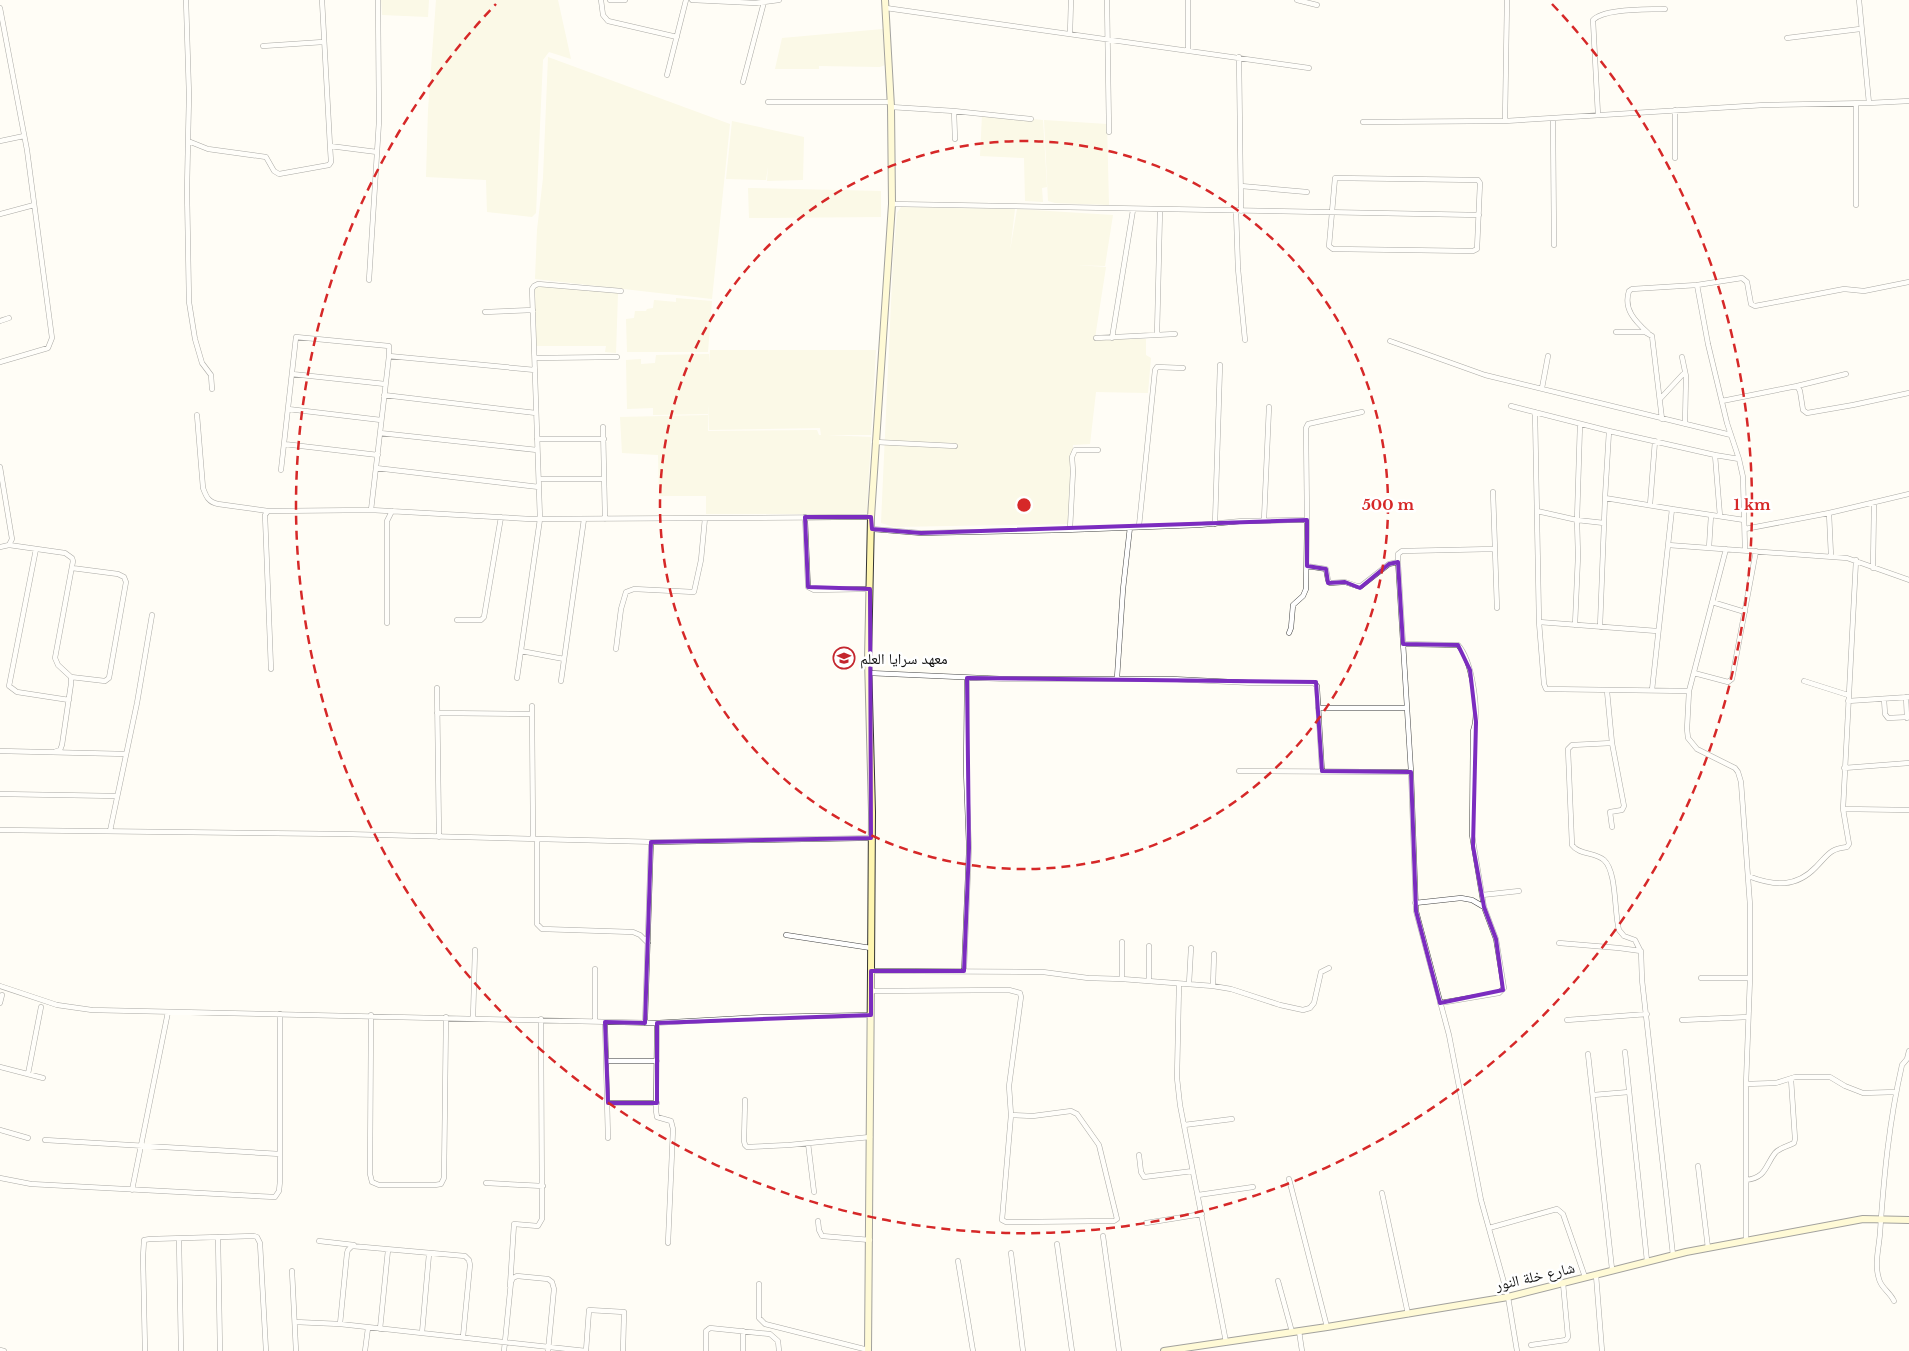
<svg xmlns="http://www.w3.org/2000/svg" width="1909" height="1351" font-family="'Libre Baskerville','Noto Naskh Arabic',serif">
	<rect width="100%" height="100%" fill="#fffdf5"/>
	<path fill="#f6f3d4" d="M 381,0 L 429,0 L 428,17 L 382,15 Z
		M 436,0 L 558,0 L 571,59 L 549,52 L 543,60 L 536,213 L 532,217 L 487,212 L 486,180 L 426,177 L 428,110 Z
		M 883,29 L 885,65 L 880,67 L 819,66 L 819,69 L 775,69 L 782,38 Z
		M 548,57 L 730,124 L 712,299 L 535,279 L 537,230 L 543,178 Z
		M 982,115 L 1043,120 L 1047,187 L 1042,188 L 1043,202 L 1025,201 L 1024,158 L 980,156 Z
		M 1044,120 L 1107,124 L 1109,205 L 1055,203 L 1048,201 Z
		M 732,121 L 804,137 L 803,180 L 767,181 L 768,166 L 766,180 L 726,179 Z
		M 748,188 L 881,191 L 881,217 L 749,218 Z
		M 901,207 L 1015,209 L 1010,251 L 1017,209 L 1113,215 L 1105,266 L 1075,265 L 1106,267 L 1095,338 L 1146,339 L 1146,355 L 1151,358 L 1148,393 L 1096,392 L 1090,444 L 1073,445 L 1074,492 L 1068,524 L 894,527 L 881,523 L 893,260 L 897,213 Z
		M 539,286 L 618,293 L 616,353 L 605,352 L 606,346 L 536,346 L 535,289 L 535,287 Z
		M 676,298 L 712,301 L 708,352 L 627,352 L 626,319 L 634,318 L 635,311 L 646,311 L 647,309 L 653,308 L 654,300 L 676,302 Z
		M 710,350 L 876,350 L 871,435 L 826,435 L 871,437 L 867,513 L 828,516 L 811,514 L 706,514 L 706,496 L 659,496 L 658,455 L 622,453 L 620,417 L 708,415 L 708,431 L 817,430 L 819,435 L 821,435 L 820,428 L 709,430 L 708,403 L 708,414 L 653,415 L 653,408 L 627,409 L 626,360 L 641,359 L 641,364 L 655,363 L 656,355 L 709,354 L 709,364 Z"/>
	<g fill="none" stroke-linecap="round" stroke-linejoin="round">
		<g stroke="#444" stroke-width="5.5">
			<path id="street" d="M 186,0 L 189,95 L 188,141
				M 322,0 L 330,146 L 377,152
				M 601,0 L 603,15 L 608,21 L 677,37
				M 610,0 L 625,0
				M 692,0 L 755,3 L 779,0
				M 1107,0 L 1109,132
				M 1297,0 L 1317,5
				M 1859,0 L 1869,103
				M 0,8 L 27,150 L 52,338 L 48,348 L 0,362
				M 886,8 L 1309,68
				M 1070,34 L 1071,0
				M 1787,38 L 1860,29
				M 263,46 L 323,42
				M 1188,50 L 1188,0
				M 1239,57 L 1241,211
				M 667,75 L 686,0
				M 743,82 L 764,2
				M 768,102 L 891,102
				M 891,107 L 954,111 L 1031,119
				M 1675,110 L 1675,158
				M 954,111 L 955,139
				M 1598,115 L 1593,20 C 1604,8 1648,10 1665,9
				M 1553,119 L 1554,245
				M 1505,121 L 1507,0
				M 1363,122 L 1505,121 L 1764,105 L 1869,103 L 1909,101
				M 0,141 L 24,136
				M 1335,178 L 1478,180 L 1480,183 L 1477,249 L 1473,251 L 1333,249 L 1329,246 Z
				M 1241,186 L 1307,192
				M 892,204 L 1479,215
				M 1856,205 L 1856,104
				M 1236,211 L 1238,269 L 1245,340
				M 0,214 L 34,205
				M 369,280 L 379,121 L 378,0
				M 1697,285 L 1708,344 L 1727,423 L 1739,459 L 1743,477 L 1745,550
				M 485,312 L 533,310
				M 0,321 L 9,318
				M 1616,332 L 1645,332 L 1652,336 L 1662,419
				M 1648,333 C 1635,321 1623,309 1629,291 L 1632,289 L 1697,285 L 1742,278 L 1747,282 L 1751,304 L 1755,306 L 1844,289 L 1864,291 L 1909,282
				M 1157,335 L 1160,210
				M 1096,338 L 1175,334
				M 1112,338 L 1133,210
				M 1390,341 L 1485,375 L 1731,435
				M 1682,357 L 1686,376 L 1685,424
				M 535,358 L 617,357
				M 292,374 L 385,384
				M 1797,386 L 1846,374
				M 1542,388 L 1548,356
				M 212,389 L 211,375 L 202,363 L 195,339 L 189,302 L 187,190 L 188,141 L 208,149 L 266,157 L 274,171 L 279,174 L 329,165 L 331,162 L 330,146
				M 384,395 L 536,413
				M 1660,399 L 1685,372
				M 1722,401 L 1797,386 L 1800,391 L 1803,410 L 1807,413 L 1853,405 L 1909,393
				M 1511,406 L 1609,431 L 1715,455 L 1720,516
				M 288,409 L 381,420
				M 1535,412 L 1539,622 L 1657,631
				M 197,415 L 203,488 C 206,496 208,502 218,504 L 268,511
				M 603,427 L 605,519
				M 380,433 L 537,450
				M 537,439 L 604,439
				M 875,442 L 955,446
				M 284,444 L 378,455
				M 1715,455 L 1739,459
				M 0,467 L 12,539 L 9,545 L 0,547
				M 376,468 L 539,487
				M 281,470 L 296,337 L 389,346 L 389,356
				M 539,479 L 604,479
				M 1493,492 L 1497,608
				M 1605,498 L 1672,509 L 1652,690
				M 1650,505 L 1655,441
				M 1672,509 L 1744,520
				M 371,510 L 389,356 L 535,370
				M 1537,511 L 1577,520 L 1604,523
				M 1829,513 L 1831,556
				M 805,517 L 808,587 L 814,590 L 870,589
				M 1264,520 L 1269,407
				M 1215,524 L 1220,365
				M 1139,526 L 1155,370 L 1157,367 L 1183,368
				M 872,529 L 921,533 L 1065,530 L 1199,525 L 1242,521 L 1307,520 L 1306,428 L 1308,424 L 1362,412
				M 1070,529 L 1073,471 L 1072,457 L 1075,450 L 1098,450
				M 1745,529 L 1829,513 L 1909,494
				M 9,545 L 65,553 L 72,558 L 73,561 L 55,658 L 58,665 L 71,677 L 71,684 L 62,745 L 60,750 L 54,752
				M 1668,545 L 1847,558 L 1909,580
				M 1709,548 L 1711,515
				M 36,549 L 9,686 L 17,692 L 69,700
				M 1494,549 L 1402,551 L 1398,554 L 1398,562 L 1411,772 L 1416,911 L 1449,1035 L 1481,1200 L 1508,1297 L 1517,1351
				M 1726,549 L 1689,691 L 1687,729 L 1688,738 L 1697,749 L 1735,768 L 1738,772 L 1741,782 L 1750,905 L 1750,978 L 1746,1084 L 1746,1241
				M 1856,560 L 1843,809 L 1909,810
				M 1307,566 L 1326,569 L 1328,580 L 1330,583 L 1345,582 L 1357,586 L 1361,586 L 1389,564 L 1398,562
				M 1873,568 L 1874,503
				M 1712,602 L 1745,612
				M 457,620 L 481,620 L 484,617 L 501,517
				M 1539,622 L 1544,684 L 1546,689 L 1689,691
				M 387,623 L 387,521 L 392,511
				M 1575,625 L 1578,556 L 1577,520 L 1580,424
				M 1600,627 L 1605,498 L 1609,431
				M 1289,633 L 1291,628 L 1293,605 L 1303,596 L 1306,589 L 1307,520
				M 1403,644 L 1458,645 C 1472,660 1480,712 1473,731 L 1472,835 L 1482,895 L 1519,891
				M 616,649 L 621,609 L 626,592 L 634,589 L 694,592 L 701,560 L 705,518
				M 521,651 L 564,659
				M 271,669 L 266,540 L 265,515 L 268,511 L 371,510 L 530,519 L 871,517
				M 869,673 L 1005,679 L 1172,679 L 1253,683 L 1314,683 L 1317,686 L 1322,771
				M 1694,673 L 1728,682 L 1732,679 L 1756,551
				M 71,677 L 105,681 L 109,678 L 126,582 L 124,577 L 118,574 L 72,568
				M 517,678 L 540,519 L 532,289 L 534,286 L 538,284 L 621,291
				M 1117,678 L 1123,589 L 1130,527
				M 561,681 L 584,519
				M 1804,681 L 1848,695
				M 437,688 L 439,837
				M 1607,691 L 1612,743 L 1572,745 L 1568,749 L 1572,845 C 1579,855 1595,852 1604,860 C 1617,872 1614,912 1619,930 L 1624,936 L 1635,940 L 1640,950
				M 1906,697 L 1907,718
				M 1884,699 L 1885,714 L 1888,718 L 1909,717
				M 1848,701 L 1909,697
				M 532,706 L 533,839
				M 1318,708 L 1407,708
				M 437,713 L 532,714
				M 1612,743 L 1624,806 L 1622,810 L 1610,812 L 1612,827
				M 0,751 L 126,754
				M 1844,768 L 1909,763
				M 1239,771 L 1411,772
				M 0,794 L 117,796
				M 0,830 L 343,834 L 658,842 L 871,838
				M 110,831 L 137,703 L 152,615
				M 537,840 L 537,924 L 542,929 L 633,932 L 640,935 L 648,943
				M 1748,876 C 1774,886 1796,888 1816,867 C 1828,855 1829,849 1847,847 L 1849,844 L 1843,809
				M 1415,903 L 1461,898 L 1472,900 L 1484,907
				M 786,935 L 871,948
				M 1122,942 L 1122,979
				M 1559,943 L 1619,948 L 1641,951 L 1642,980 L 1673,1255
				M 871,971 L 1043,972 L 1088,978 L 1122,979 L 1213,986 L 1231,989 L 1280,1005 L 1303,1010 L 1310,1008 L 1314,1003 L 1321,972 L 1329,968
				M 964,971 L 969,848 L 966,771 L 967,678
				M 1701,978 L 1750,978
				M 1149,981 L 1149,946
				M 1179,984 L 1177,1078 L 1180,1105 L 1226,1342
				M 1189,984 L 1191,948
				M 0,986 L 57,1005 L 92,1010 L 655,1023 L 764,1017 L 871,1015
				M 1213,986 L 1214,954
				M 871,991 L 1009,990 L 1020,993 L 1021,997 L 1009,1086 L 1011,1115 L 1002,1220 L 1006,1222 L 1114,1221 L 1117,1219 L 1099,1145 L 1077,1114 L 1071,1111 L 1033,1116 L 1011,1115
				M 0,1003 L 2,995
				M 1440,1003 L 1499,993 L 1504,988 L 1496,939 L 1484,907 L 1482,895
				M 371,1015 L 370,1174 L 372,1182 L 379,1185 L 435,1185 L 441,1184 L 444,1178 L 446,1017
				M 473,1018 L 475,950
				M 1567,1020 L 1647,1014
				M 1682,1020 L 1748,1017
				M 595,1021 L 595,969
				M 605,1022 L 608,1138
				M 645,1023 L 651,842
				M 657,1023 L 656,1111 L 657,1117 L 671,1121 L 673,1129 L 668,1243
				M 1625,1052 L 1647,1261
				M 1588,1054 L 1612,1269
				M 606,1061 L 657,1061
				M 0,1067 L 43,1078
				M 28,1074 L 41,1007
				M 1746,1084 L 1776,1083 L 1795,1077 L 1830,1077 L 1845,1086 L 1863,1093 L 1896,1092
				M 1593,1095 L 1629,1092
				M 745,1100 L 744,1141 L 745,1145 L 747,1147 L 789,1145 L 870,1137
				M 608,1103 L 657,1103
				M 1184,1125 L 1232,1119
				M 0,1130 L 28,1138
				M 45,1140 L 280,1154
				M 808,1143 L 814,1192
				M 1139,1155 L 1141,1172 L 1144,1177 L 1193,1171
				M 1698,1166 L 1708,1248
				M 0,1178 L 31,1184 L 275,1197 L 279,1191 L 280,1181 L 280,1014
				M 1289,1179 L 1327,1327
				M 1746,1180 C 1766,1178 1765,1166 1775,1153 C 1779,1148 1788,1146 1794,1143 L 1795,1139 L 1791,1079
				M 486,1183 L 543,1186
				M 132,1190 L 168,1012
				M 1382,1193 L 1408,1314
				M 1198,1195 L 1253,1187
				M 818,1221 L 819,1230 L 822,1236 L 870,1240
				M 1146,1223 L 1202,1214
				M 1489,1228 L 1557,1209 L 1563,1214 L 1585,1277
				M 1103,1236 L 1119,1351
				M 218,1237 L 220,1351
				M 179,1239 L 181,1351
				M 319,1241 L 354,1245
				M 1057,1244 L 1072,1351
				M 1011,1253 L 1023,1351
				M 958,1261 L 973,1351
				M 292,1271 L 296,1351
				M 1596,1275 L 1602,1351
				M 1278,1281 L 1292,1332
				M 759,1284 L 759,1318 L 765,1324 L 868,1350
				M 510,1286 L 514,1224 L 538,1226 L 542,1219 L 541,1019
				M 1894,1301 C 1890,1292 1881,1288 1879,1279 C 1874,1264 1879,1248 1880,1233 C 1884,1175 1889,1122 1902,1065 L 1907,1059 L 1909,1051
				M 295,1322 L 340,1324 L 586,1351
				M 340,1324 L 347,1253 L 348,1250 L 352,1246 L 465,1256 L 469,1260 L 470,1265 L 463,1337
				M 380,1329 L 388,1250
				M 743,1331 L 743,1351
				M 1299,1331 L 1302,1351
				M 422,1333 L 429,1254
				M 1531,1345 L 1566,1340 L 1568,1337 L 1563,1283
				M 0,1350 L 4,1351
				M 145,1351 L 143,1257 L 144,1240 L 150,1239 L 254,1236 L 257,1237 L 260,1243 L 266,1351
				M 365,1351 L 368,1328
				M 504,1351 L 511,1282 L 513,1278 L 517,1276 L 548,1279 L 552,1282 L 554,1289 L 548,1351
				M 586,1351 L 589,1310 L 624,1312 L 623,1351
				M 706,1351 L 706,1331 L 710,1328 L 770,1334 L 778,1341 L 779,1351"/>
		</g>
		<g stroke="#333" stroke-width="8">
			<path id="secondary" d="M 868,1351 L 871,971 L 872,812 L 868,659 L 871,517 L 892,204 L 891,107 L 885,0
				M 1164,1351 L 1327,1327 L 1508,1297 L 1686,1252 L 1863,1219 L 1909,1220"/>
		</g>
		<use href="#street" stroke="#fff" stroke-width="4.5"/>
		<use href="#secondary" stroke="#fff6b0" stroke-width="6"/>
	</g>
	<path d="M0 0H1909V1351H0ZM 805,517 L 871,517 L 872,529 L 921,533 L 1307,520 L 1307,566 L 1326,569 L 1328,583 L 1345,582 L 1360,588 L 1389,564 L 1398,562 L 1403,644 L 1458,645 L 1470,670 L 1476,722 L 1473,846 L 1484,907 L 1496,939 L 1503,990 L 1440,1003 L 1416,911 L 1411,772 L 1322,771 L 1316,682 L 967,678 L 969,848 L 964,971 L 871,971 L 871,1015 L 657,1023 L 657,1103 L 608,1103 L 605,1022 L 645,1023 L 651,842 L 871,838 L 870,589 L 808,587 Z" fill="#fffdf5" fill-opacity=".55" fill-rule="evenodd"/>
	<path fill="none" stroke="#7b2cbf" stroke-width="4" stroke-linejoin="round" d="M 805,517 L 871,517 L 872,529 L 921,533 L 1307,520 L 1307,566 L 1326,569 L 1328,583 L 1345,582 L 1360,588 L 1389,564 L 1398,562 L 1403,644 L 1458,645 L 1470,670 L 1476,722 L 1473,846 L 1484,907 L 1496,939 L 1503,990 L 1440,1003 L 1416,911 L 1411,772 L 1322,771 L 1316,682 L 967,678 L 969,848 L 964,971 L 871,971 L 871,1015 L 657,1023 L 657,1103 L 608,1103 L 605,1022 L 645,1023 L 651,842 L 871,838 L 870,589 L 808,587 Z"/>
	<g fill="none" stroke="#d62828" stroke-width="2.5" stroke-dasharray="9 6">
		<circle cx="1024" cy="505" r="364"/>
		<path d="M1552 4A728 728 0 1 1 496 4"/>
	</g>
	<defs>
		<g id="university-ring" transform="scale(1.125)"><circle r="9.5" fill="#fff" stroke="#c4262e" stroke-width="1.5"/><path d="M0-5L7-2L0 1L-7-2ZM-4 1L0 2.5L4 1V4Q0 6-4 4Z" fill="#c4262e"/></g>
	</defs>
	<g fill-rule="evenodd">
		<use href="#university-ring" x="844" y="658"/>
	</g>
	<g text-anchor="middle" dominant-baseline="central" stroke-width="5" stroke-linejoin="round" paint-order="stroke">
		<g font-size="15" fill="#111" stroke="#fff" text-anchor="start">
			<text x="860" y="658">معهد سرايا العلم</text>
		</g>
		<g font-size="15" fill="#111" stroke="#fff">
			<text transform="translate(1535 1276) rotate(-13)">شارع خلة النور</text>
		</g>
	</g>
	<circle cx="1024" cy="505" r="8" fill="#d62828" stroke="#fff" stroke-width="2.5"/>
	<g font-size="15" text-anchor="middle" font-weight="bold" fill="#d62828" stroke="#fff" stroke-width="5" stroke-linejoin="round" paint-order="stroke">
		<text x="1388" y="510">500 m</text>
		<text x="1752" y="510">1 km</text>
	</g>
</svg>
